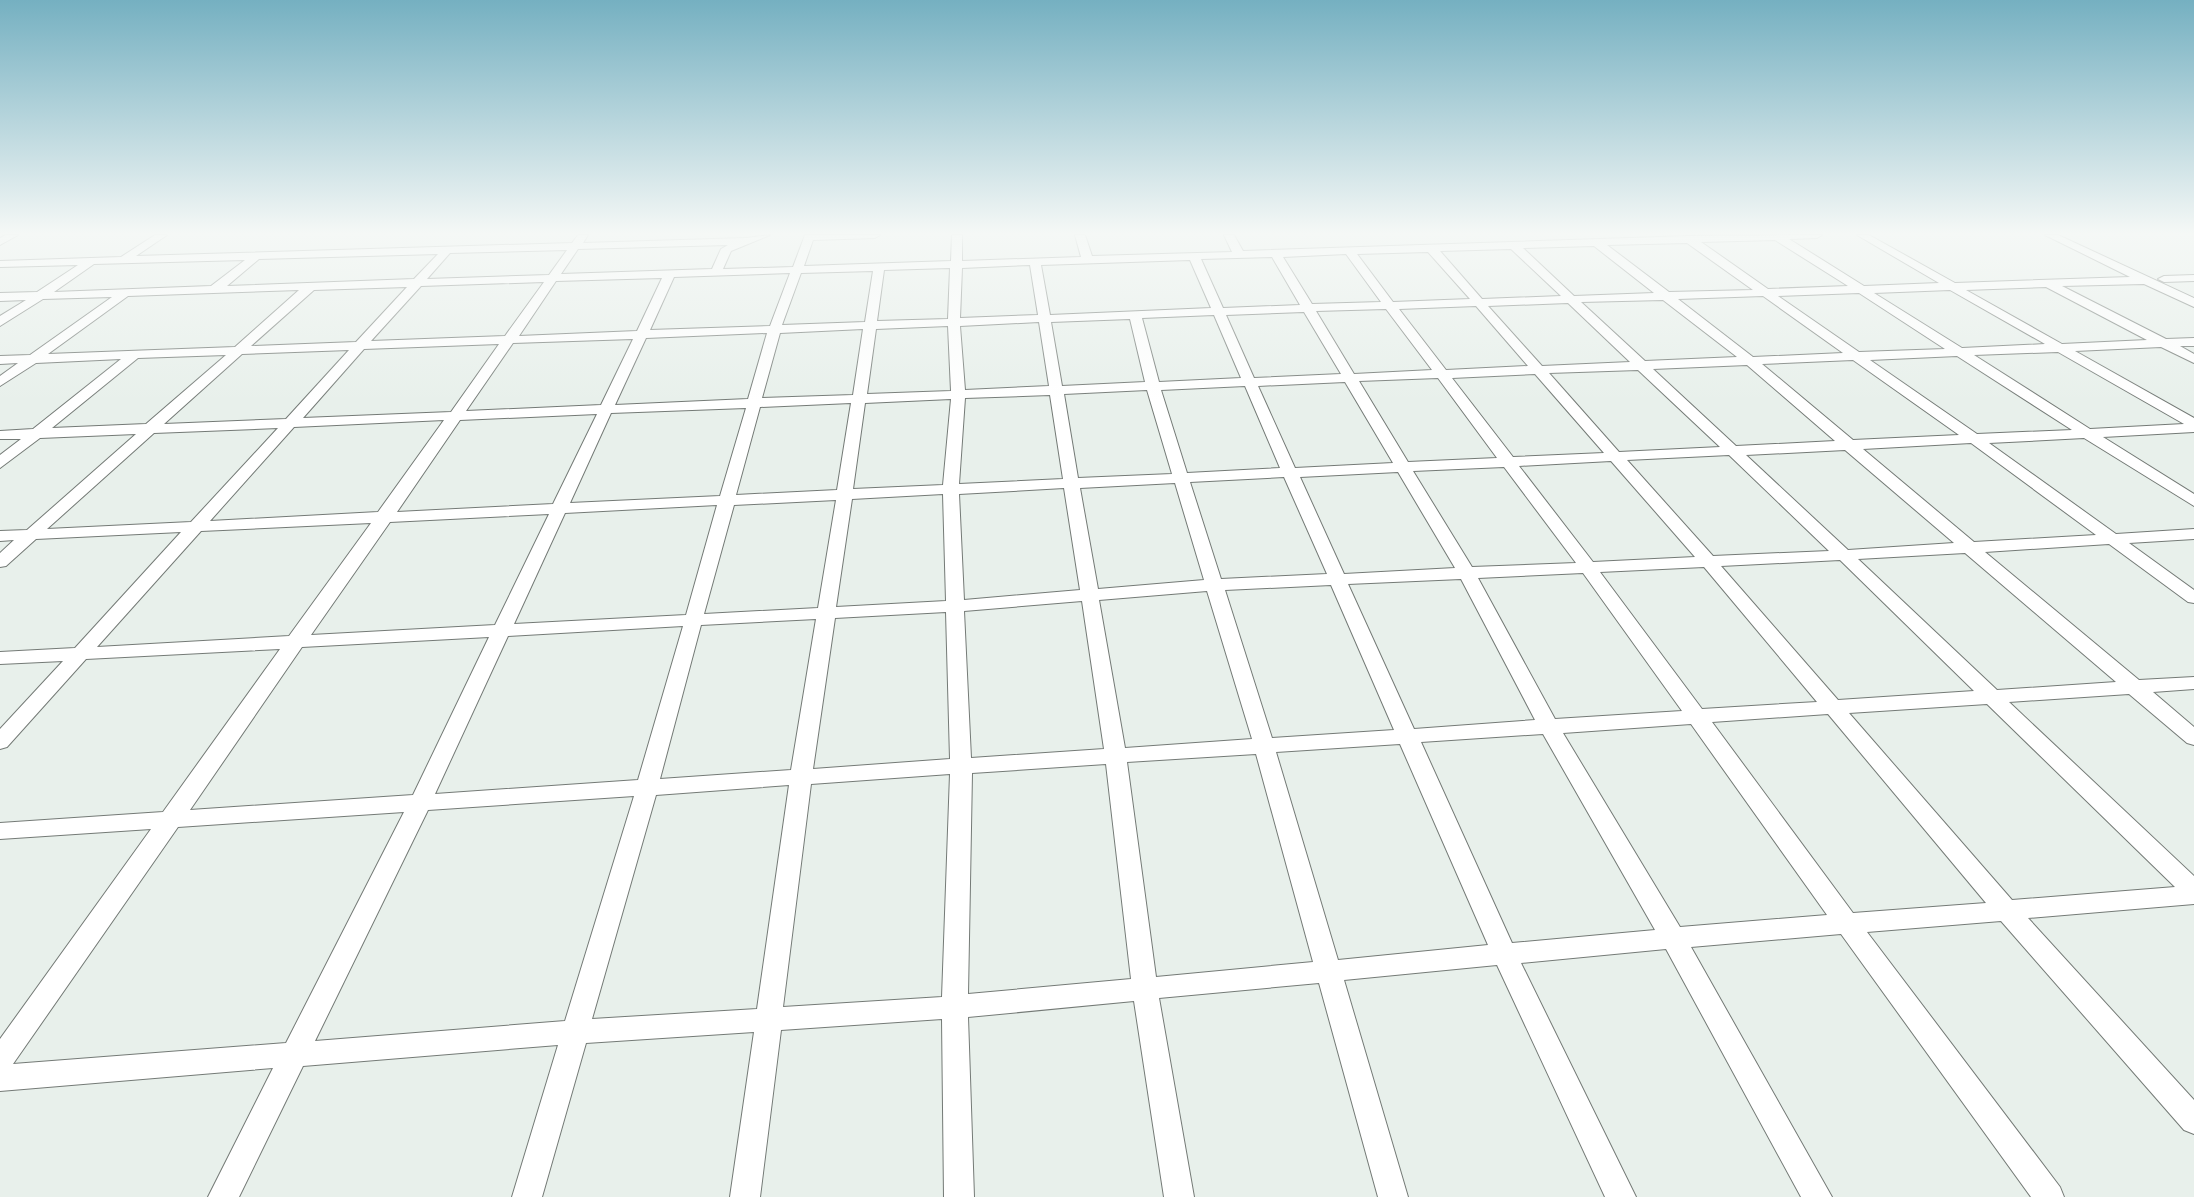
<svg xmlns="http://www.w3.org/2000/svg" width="2194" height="1197" font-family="'Roboto Condensed',sans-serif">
	<rect width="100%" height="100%" fill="#e8f0eb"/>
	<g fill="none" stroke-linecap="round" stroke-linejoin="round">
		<g stroke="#747a76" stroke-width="2">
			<path id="street" d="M 6,235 L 18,235 L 0,245 L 0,238 Z
				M 155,235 L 167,235 L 136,256 L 572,243 L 578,235 L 588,235 L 583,243 L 746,238 L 770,235 L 731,251 L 723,269 L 793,267 L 805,235 L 880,235 L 875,238 L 813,240 L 804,266 L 951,261 L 952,235 L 962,235 L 962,261 L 1081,257 L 1075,235 L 1085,235 L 1092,256 L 1232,252 L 1224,235 L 1234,235 L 1243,251 L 1689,236 L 1822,235 L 1817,238 L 1789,239 L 1864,286 L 1939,283 L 1857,235 L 1869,235 L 1955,283 L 2130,277 L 2045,235 L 2058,235 L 2194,298 L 2194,307 L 2144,284 L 2062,286 L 2166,339 L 2194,338 L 2194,346 L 2180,346 L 2194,354 L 2194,363 L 2161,347 L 2075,351 L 2194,418 L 2194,432 L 2103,437 L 2194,494 L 2194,506 L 2084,438 L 1989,443 L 2116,534 L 2194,529 L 2194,539 L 2129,543 L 2194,590 L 2194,603 L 2188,602 L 2109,544 L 1985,552 L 2139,680 L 2194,677 L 2194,689 L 2153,692 L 2194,727 L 2194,745 L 2187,743 L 2129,694 L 2009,702 L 2194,876 L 2194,904 L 2028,918 L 2194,1100 L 2194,1134 L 2184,1130 L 2001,921 L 1867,932 L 2060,1187 L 2064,1197 L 2031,1197 L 1841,934 L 1691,947 L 1832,1197 L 1801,1197 L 1666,949 L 1521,963 L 1636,1197 L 1605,1197 L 1497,965 L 1344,980 L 1408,1197 L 1378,1197 L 1319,983 L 1159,998 L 1194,1197 L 1164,1197 L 1134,1001 L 968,1017 L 974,1197 L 944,1197 L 942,1019 L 781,1030 L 760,1197 L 730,1197 L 754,1032 L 586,1043 L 542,1197 L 512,1197 L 558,1045 L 303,1066 L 239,1197 L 208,1197 L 273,1068 L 0,1091 L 0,1039 L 151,829 L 0,839 L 0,823 L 163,812 L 280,649 L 86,659 L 7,747 L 0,749 L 0,729 L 63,661 L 0,664 L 0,652 L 75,648 L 181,532 L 36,539 L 6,566 L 0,567 L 0,553 L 14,540 L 0,541 L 0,531 L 27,530 L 136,434 L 40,438 L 0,468 L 0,455 L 21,439 L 0,439 L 0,431 L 33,429 L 121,359 L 36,363 L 0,386 L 0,376 L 18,363 L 0,364 L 0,356 L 30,355 L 112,297 L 43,299 L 0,326 L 0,316 L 26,300 L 0,301 L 0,293 L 37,292 L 78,265 L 0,267 L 0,261 L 121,257 ZM 1775,240 L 1848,286 L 1768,289 L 1701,242 ZM 1687,243 L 1753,290 L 1669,292 L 1607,245 ZM 728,245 L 721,249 L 712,269 L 561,274 L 578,249 ZM 1594,246 L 1654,293 L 1574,296 L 1523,248 ZM 1511,249 L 1561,296 L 1482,299 L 1440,251 ZM 567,250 L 549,275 L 427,279 L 450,253 ZM 1428,252 L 1470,299 L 1393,302 L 1357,254 ZM 438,254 L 414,279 L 227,286 L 259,259 ZM 1346,254 L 1381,302 L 1312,304 L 1283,257 ZM 1272,257 L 1300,305 L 1223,308 L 1201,259 ZM 245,260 L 211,286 L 54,292 L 94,264 ZM 1190,260 L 1211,308 L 1050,315 L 1041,265 ZM 1030,265 L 1038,315 L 960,318 L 962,268 ZM 950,268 L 948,319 L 877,321 L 884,270 ZM 873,271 L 865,322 L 782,325 L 801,273 ZM 790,273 L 770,326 L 650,330 L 674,277 ZM 662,278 L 637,331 L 519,336 L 556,281 ZM 544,282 L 505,336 L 371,341 L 421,286 ZM 407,287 L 356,342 L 251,346 L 314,290 ZM 2046,287 L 2147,340 L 2062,344 L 1966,290 ZM 299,290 L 235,347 L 48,354 L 128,296 ZM 1950,290 L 2045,344 L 1962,348 L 1874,293 ZM 1859,293 L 1945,349 L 1859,352 L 1778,296 ZM 1763,296 L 1843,353 L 1753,357 L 1678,299 ZM 1663,300 L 1737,357 L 1645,361 L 1581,302 ZM 1568,303 L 1630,362 L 1542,366 L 1488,306 ZM 1476,306 L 1528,366 L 1446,370 L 1399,309 ZM 1386,309 L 1432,370 L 1354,374 L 1316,311 ZM 1304,312 L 1341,374 L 1254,378 L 1226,315 ZM 1214,315 L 1241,378 L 1159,382 L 1142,318 ZM 1130,319 L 1145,382 L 1062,386 L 1051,322 ZM 1039,322 L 1049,386 L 965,390 L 960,326 ZM 948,326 L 951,391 L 867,394 L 876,329 ZM 863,329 L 853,395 L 762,398 L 780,333 ZM 767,333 L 748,399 L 615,405 L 646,338 ZM 633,339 L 601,405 L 466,411 L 513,343 ZM 499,344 L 451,412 L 303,418 L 364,349 ZM 349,350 L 286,419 L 164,424 L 242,354 ZM 2058,352 L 2184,424 L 2090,429 L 1974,355 ZM 226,355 L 146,424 L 52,428 L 138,358 ZM 1957,356 L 2072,430 L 1977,434 L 1870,360 ZM 1853,360 L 1959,435 L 1853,440 L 1762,364 ZM 1747,365 L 1835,441 L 1736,446 L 1653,369 ZM 1638,370 L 1720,447 L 1619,452 L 1549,373 ZM 1535,374 L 1604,453 L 1513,457 L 1452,378 ZM 1438,378 L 1497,458 L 1408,462 L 1359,381 ZM 1345,382 L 1393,463 L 1295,468 L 1258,386 ZM 1245,386 L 1280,468 L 1187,473 L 1161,390 ZM 1147,390 L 1172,474 L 1078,478 L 1064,394 ZM 1050,395 L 1063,479 L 959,484 L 965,398 ZM 951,399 L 943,485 L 853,489 L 865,403 ZM 851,403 L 837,490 L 736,495 L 760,407 ZM 746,408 L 720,496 L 570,503 L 611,413 ZM 597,414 L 553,504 L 397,512 L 460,420 ZM 444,420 L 378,512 L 210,521 L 294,427 ZM 278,428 L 191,522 L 47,529 L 154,433 ZM 1971,443 L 2096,535 L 1974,542 L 1863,449 ZM 1845,450 L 1954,543 L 1848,550 L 1746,455 ZM 1729,455 L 1829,551 L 1713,556 L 1627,460 ZM 1611,461 L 1695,557 L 1593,562 L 1519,466 ZM 1504,467 L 1576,563 L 1472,567 L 1413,471 ZM 1398,472 L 1455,568 L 1344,574 L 1300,477 ZM 1284,477 L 1327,574 L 1221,579 L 1190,482 ZM 1175,483 L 1204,580 L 1098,589 L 1080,488 ZM 1064,488 L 1080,590 L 964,600 L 959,494 ZM 943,494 L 946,601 L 836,607 L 852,499 ZM 836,500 L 818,608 L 704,614 L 734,505 ZM 717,505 L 686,615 L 514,624 L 565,513 ZM 549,514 L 495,625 L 311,635 L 390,522 ZM 371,523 L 289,636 L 97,647 L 201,531 ZM 1965,553 L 2116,682 L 1997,690 L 1858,559 ZM 1840,560 L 1974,691 L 1838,700 L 1721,566 ZM 1704,567 L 1817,702 L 1702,709 L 1600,572 ZM 1583,573 L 1682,711 L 1555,719 L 1478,578 ZM 1461,579 L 1535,720 L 1414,729 L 1348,584 ZM 1331,585 L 1394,730 L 1272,738 L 1225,590 ZM 1207,591 L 1252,739 L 1125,748 L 1099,600 ZM 1082,601 L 1104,749 L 971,758 L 964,611 ZM 946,612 L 950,759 L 813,769 L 835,618 ZM 816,619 L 791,770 L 660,779 L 701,625 ZM 683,626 L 638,780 L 435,794 L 508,636 ZM 489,637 L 413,795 L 190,810 L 302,647 ZM 1987,704 L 2175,887 L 2012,900 L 1849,713 ZM 1828,714 L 1986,903 L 1853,913 L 1712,722 ZM 1691,724 L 1827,915 L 1680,927 L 1563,733 ZM 1543,734 L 1655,930 L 1512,943 L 1421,742 ZM 1400,744 L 1488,945 L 1338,960 L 1276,752 ZM 1256,754 L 1313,962 L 1156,977 L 1127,762 ZM 1106,764 L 1131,979 L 968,994 L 972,773 ZM 950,774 L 942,997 L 783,1007 L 811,784 ZM 789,785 L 757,1009 L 592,1019 L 656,795 ZM 634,796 L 565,1021 L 315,1041 L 428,810 ZM 404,812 L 286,1043 L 13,1064 L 178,827 Z
				M 2194,275 L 2194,281 L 2164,282 L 2158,279 L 2164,276 Z"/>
		</g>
		<use href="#street" fill="#fff" fill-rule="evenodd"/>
	</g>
	<linearGradient id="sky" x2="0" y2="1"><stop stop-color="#75b0c1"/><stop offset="0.58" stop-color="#f5f8f6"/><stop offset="1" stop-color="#f5f8f6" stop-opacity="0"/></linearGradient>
	<rect width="2194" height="402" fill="url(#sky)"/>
</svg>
